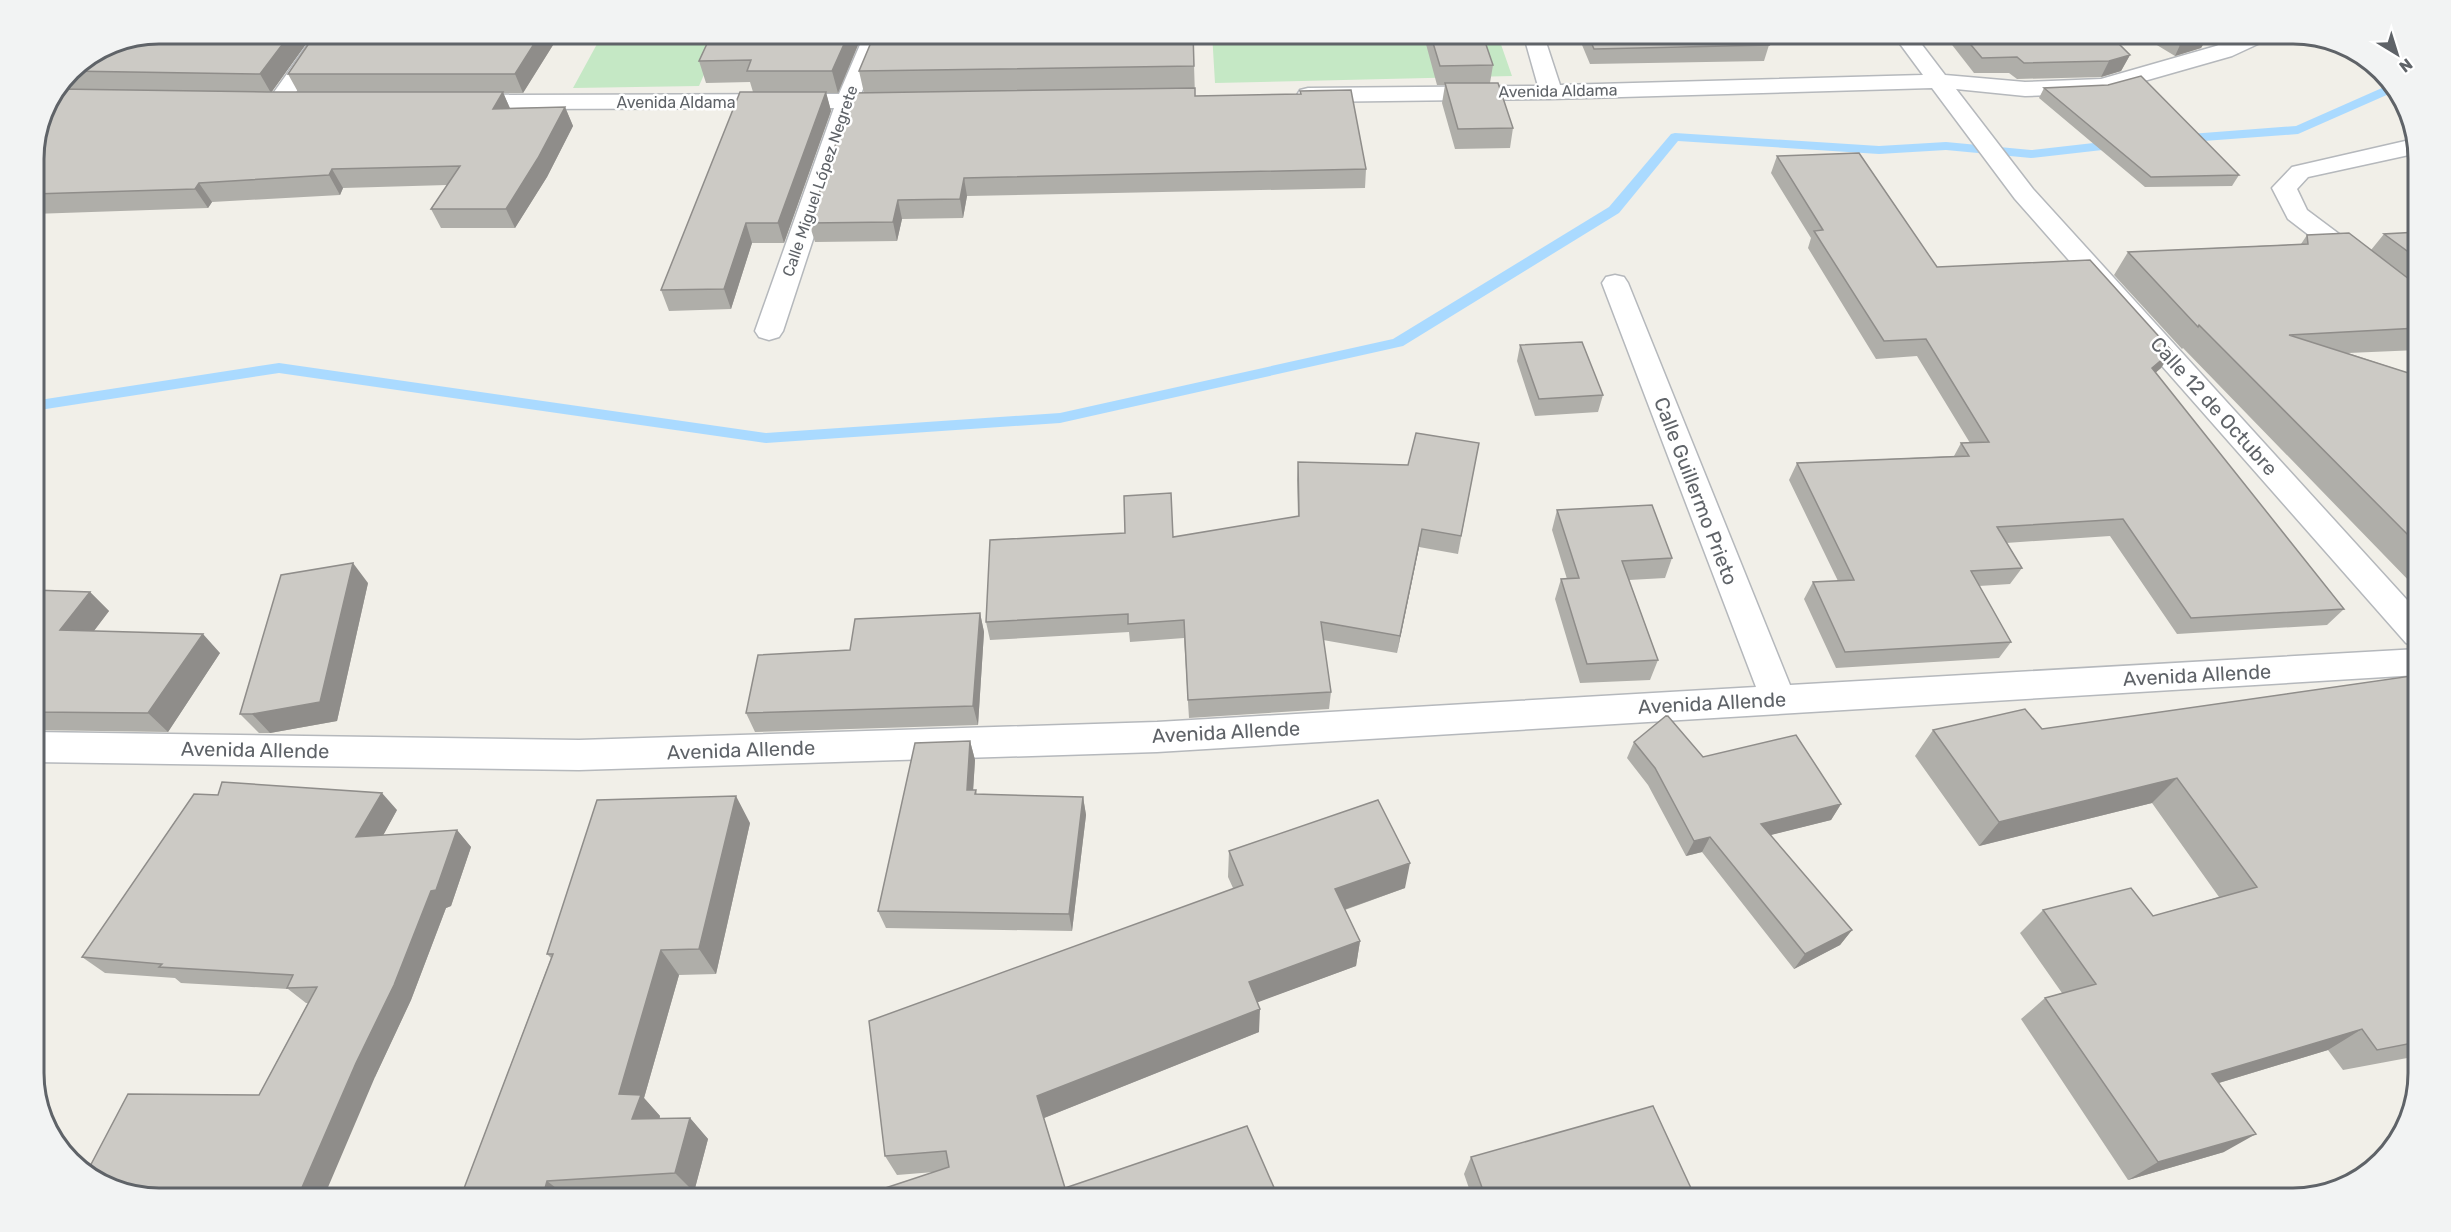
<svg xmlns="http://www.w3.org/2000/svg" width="2451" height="1232" font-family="Rubik,sans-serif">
	<rect width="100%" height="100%" fill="#f1efe8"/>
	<path fill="#c5e8c5" d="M 603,33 L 722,33 L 699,86 L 573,88 Z
		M 1212,33 L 1497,33 L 1512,76 L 1215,83 Z"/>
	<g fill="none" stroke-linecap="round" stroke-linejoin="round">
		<path fill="#aadaff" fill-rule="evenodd" d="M 2391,84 L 2398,90 L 2298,134 L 2177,143 L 2171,139 L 2177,135 L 2296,126 Z
			M 1675,133 L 1879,146 L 1946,142 L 2031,150 L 2120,140 L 2126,144 L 2120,148 L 2031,158 L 1946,150 L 1879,154 L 1678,141 L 1619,213 L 1403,346 L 1060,423 L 766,443 L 279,373 L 33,411 L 33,401 L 279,363 L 766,433 L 1060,413 L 1393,339 L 1609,207 L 1671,134 Z"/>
		<g stroke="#b5b8bc" stroke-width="3">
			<path id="minor" d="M 316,33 L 336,33 L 286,107 L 278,109 L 270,107 L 267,102 Z
				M 865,33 L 885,33 L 861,94 L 902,96 L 905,101 L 902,106 L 856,108 L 783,331 L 779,337 L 769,340 L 759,337 L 755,331 L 834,108 L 462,109 L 454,107 L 451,102 L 454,97 L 462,95 L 839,94 Z
				M 1523,33 L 1543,33 L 1560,85 L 1923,75 L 1892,33 L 1913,33 L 1945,75 L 2025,82 L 2101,79 L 2216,46 L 2248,33 L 2276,33 L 2273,37 L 2232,56 L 2102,93 L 2025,96 L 1956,89 L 2033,189 L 2418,612 L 2418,647 L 2406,643 L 2015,199 L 1932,88 L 1551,99 L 1308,102 L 1300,100 L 1297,95 L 1300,90 L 1308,88 L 1538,86 Z
				M 2414,139 L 2418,153 L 2308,177 L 2297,189 L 2307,210 L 2418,293 L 2418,314 L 2409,312 L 2288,219 L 2272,188 L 2292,167 Z
				M 1615,275 L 1624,277 L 1628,283 L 1790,685 L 2418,649 L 2418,675 L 1157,752 L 579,770 L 33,762 L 33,732 L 579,740 L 1157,722 L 1756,687 L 1602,283 L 1606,277 Z"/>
		</g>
		<use href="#minor" fill="#fff" fill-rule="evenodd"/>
	</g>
	<path fill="#afaea9" d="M 158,33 L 314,33 L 271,92 L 298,92 L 288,74 L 316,33 L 548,33 L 553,45 L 523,93 L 503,93 L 510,108 L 565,107 L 573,126 L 547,177 L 515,228 L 441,228 L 431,209 L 447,185 L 343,188 L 340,195 L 212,202 L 208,208 L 33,214 L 33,150 L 43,110 L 70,69 Z
		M 712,33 L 863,33 L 838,93 L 826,93 L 831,111 L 784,243 L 752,243 L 731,309 L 669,311 L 661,290 L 753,92 L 750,82 L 706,83 L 699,61 Z
		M 1193,33 L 1195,96 L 1300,94 L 1300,91 L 1366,169 L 1365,188 L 967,196 L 963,218 L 902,219 L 897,241 L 815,242 L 809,223 L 864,93 L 859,71 Z
		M 1423,33 L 1482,33 L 1493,65 L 1490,83 L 1513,128 L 1510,148 L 1455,149 L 1442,103 L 1445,85 L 1437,85 Z
		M 1577,33 L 1899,33 L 1896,42 L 1769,45 L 1764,61 L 1590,64 Z
		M 1915,33 L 2108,33 L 2130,55 L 2121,71 L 2101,77 L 2017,79 L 2009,73 L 1974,73 L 1949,41 L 1922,41 Z
		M 2137,33 L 2201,33 L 2207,38 L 2201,48 L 2175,56 Z
		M 2044,88 L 2239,175 L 2232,186 L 2145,187 L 2039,98 Z
		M 1777,156 L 1937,267 L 2172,351 L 2161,368 L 2155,373 L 2344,609 L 2327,625 L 2177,634 L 2110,536 L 2006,543 L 2022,568 L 2010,584 L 1979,586 L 2011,642 L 1999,658 L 1836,668 L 1804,599 L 1813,582 L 1838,581 L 1789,480 L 1797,463 L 1954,456 L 1961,443 L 1970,443 L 1917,356 L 1876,359 L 1808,248 L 1811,238 L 1771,173 Z
		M 2418,232 L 2418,350 L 2348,353 L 2418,376 L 2418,588 L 2416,588 L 2183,348 L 2182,349 L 2114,275 L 2128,252 L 2301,244 L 2307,235 L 2371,250 L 2384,234 Z
		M 1520,345 L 1603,395 L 1598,412 L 1535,416 L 1517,361 Z
		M 1479,443 L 1458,554 L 1419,547 L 1397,653 L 1323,640 L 1331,692 L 1329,709 L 1189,718 L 1184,638 L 1130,642 L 1129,632 L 990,640 L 986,622 L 1173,537 L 1298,517 L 1297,480 L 1298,462 L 1408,465 Z
		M 1557,510 L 1672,558 L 1665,578 L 1629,580 L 1658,660 L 1650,680 L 1580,683 L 1555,599 L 1561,579 L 1567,579 L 1552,530 Z
		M 368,583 L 337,721 L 270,733 L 259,733 L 240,714 Z
		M 33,590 L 90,592 L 109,611 L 94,631 L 220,653 L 168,732 L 33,730 Z
		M 980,613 L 984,632 L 978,725 L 755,732 L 746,713 L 850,650 Z
		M 2418,675 L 2418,1056 L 2343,1070 L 2328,1050 L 2219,1083 L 2224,1152 L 2128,1180 L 2021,1019 L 2045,998 L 2062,993 L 2020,933 L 2043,910 L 2153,916 L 2219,897 L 2152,803 L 1979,846 L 1915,756 L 1933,730 L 2042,729 Z
		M 970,741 L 975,760 L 973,790 L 976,790 L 977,795 L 1083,797 L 1086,815 L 1072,931 L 886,928 L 878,911 Z
		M 1634,742 L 1703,757 L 1841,804 L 1831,820 L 1770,835 L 1852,930 L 1840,945 L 1794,969 L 1702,852 L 1686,856 L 1648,785 L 1627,758 Z
		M 397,810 L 383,835 L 457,830 L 471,847 L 451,906 L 446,908 L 411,1000 L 375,1077 L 259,1095 L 308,1003 L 306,1003 L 288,989 L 181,983 L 175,978 L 105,973 L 82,957 Z
		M 750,823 L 716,974 L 679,975 L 644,1098 L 660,1116 L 660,1118 L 690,1118 L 708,1139 L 694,1192 L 582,1199 L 474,1199 L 463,1191 L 551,958 L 547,954 Z
		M 1229,851 L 1405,888 L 1345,910 L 1360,941 L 1356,966 L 1257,1002 L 1259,1032 L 1044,1118 L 1065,1188 L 852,1199 L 934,1172 L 897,1175 L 885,1156 L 1233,888 L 1228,877 Z
		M 1471,1157 L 1696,1199 L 1471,1194 L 1464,1174 Z"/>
	<path fill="#8f8d8a" d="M 291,33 L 314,33 L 271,93 L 260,74 Z
		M 541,33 L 548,33 L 553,45 L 523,93 L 515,74 Z
		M 849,33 L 863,33 L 838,93 L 832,71 Z
		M 2207,38 L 2201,48 L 2175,56 L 2180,45 Z
		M 2130,55 L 2121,71 L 2101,77 L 2109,61 Z
		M 503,92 L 511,111 L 493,109 Z
		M 826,92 L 831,111 L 784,243 L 778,223 Z
		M 565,107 L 573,126 L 547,177 L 515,228 L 506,209 Z
		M 332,169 L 343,188 L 340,195 L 329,175 Z
		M 964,178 L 967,196 L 963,218 L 960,199 Z
		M 199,183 L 212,202 L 208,208 L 195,189 Z
		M 898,200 L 902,219 L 897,241 L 893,222 Z
		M 746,223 L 752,243 L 731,309 L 724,289 Z
		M 2172,351 L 2161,368 L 2140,386 L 2152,368 Z
		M 1422,529 L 1419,547 L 1397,653 L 1400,636 Z
		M 353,563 L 368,583 L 337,721 L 270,733 L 252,714 Z
		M 90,592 L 109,611 L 80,649 L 60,630 Z
		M 980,613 L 984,632 L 978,725 L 973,706 Z
		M 203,634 L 220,653 L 168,732 L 148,713 Z
		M 970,741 L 975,760 L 972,808 L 967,790 Z
		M 33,758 L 41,764 L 33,778 Z
		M 2177,778 L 2152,803 L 1979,846 L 1999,822 Z
		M 382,793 L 397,810 L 373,854 L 356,837 Z
		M 736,796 L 750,823 L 716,974 L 699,949 Z
		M 1083,797 L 1086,815 L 1072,931 L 1069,914 Z
		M 1841,804 L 1831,820 L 1751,840 L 1761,824 Z
		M 457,830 L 471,847 L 451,906 L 446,908 L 411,1000 L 375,1077 L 323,1199 L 297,1199 Z
		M 1710,837 L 1702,852 L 1686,856 L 1694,841 Z
		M 1410,863 L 1405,888 L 1332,914 L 1335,889 Z
		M 1852,930 L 1840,945 L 1794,969 L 1805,954 Z
		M 1360,941 L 1356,966 L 1248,1006 L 1249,982 Z
		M 661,950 L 679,975 L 644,1098 L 660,1116 L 653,1139 L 632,1119 L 619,1094 Z
		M 1260,1009 L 1259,1032 L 1044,1118 L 1037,1096 Z
		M 2362,1029 L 2328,1050 L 2182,1094 L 2212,1074 Z
		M 690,1118 L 708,1139 L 694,1192 L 675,1173 Z
		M 2256,1134 L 2224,1152 L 2128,1180 L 2158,1162 Z
		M 547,1181 L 570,1199 L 542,1199 Z"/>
	<path fill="#cccac5" stroke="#8f8d8a" stroke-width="1.5" d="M 158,33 L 291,33 L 260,74 L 68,71 L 70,69 L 110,42 Z
		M 316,33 L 541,33 L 515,74 L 288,74 Z
		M 712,33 L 849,33 L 832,71 L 747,71 L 751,60 L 699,61 Z
		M 875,33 L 1193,33 L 1194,66 L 859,71 Z
		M 1430,33 L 1482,33 L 1493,65 L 1440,66 Z
		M 1587,33 L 1762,33 L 1769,45 L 1594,49 Z
		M 1961,33 L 2108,33 L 2130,55 L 2109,61 L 2024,63 L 2017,57 L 1982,58 Z
		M 2159,33 L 2201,33 L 2207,38 L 2180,45 Z
		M 2141,76 L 2239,175 L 2151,177 L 2044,88 L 2108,85 Z
		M 1445,83 L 1498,83 L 1513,128 L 1458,129 Z
		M 1195,88 L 1195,96 L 1301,94 L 1300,91 L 1351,90 L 1366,169 L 964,178 L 960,199 L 898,200 L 893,222 L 809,223 L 853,93 Z
		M 57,89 L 267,92 L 503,92 L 493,109 L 565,107 L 538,158 L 506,209 L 431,209 L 460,166 L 332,169 L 329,175 L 199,183 L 195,189 L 33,194 L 33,150 L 43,110 Z
		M 740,92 L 826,92 L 778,223 L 746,223 L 724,289 L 661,290 Z
		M 1859,153 L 1937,267 L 2090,260 L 2172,351 L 2152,368 L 2344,609 L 2191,618 L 2123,519 L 1997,527 L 2022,568 L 1971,571 L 2011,642 L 1845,652 L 1813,582 L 1854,580 L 1797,463 L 1969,456 L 1961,443 L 1989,442 L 1926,339 L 1884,341 L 1814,231 L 1823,230 L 1777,156 Z
		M 2418,232 L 2418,259 L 2384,234 Z
		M 2349,233 L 2418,286 L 2418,328 L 2289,335 L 2418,376 L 2418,545 L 2199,325 L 2198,327 L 2128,252 L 2308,244 L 2307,235 Z
		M 1582,342 L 1603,395 L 1539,399 L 1520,345 Z
		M 1416,433 L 1479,443 L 1461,536 L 1422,529 L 1400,636 L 1321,622 L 1331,692 L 1188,700 L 1184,620 L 1128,624 L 1128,614 L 986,622 L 990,540 L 1125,533 L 1124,496 L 1171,493 L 1173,537 L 1299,516 L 1298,462 L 1408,465 Z
		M 1652,505 L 1672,558 L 1622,561 L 1658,660 L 1587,664 L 1561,579 L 1579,578 L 1557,510 Z
		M 353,563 L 320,702 L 252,714 L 240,714 L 281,575 Z
		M 33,590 L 90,592 L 60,630 L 203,634 L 148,713 L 33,712 Z
		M 980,613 L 973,706 L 746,713 L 758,655 L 850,650 L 855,619 Z
		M 2418,675 L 2418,1042 L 2377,1050 L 2362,1029 L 2212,1074 L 2256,1134 L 2158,1162 L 2045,998 L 2096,984 L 2043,910 L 2131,888 L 2153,916 L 2257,887 L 2177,778 L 1999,822 L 1933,730 L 2025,709 L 2042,729 Z
		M 1667,715 L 1703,757 L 1796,735 L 1841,804 L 1761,824 L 1852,930 L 1805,954 L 1710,837 L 1694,841 L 1655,768 L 1634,742 Z
		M 970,741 L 967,790 L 976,790 L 975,794 L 1083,797 L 1069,914 L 878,911 L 915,743 Z
		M 222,782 L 382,793 L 356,837 L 457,830 L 436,890 L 431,891 L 394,985 L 356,1063 L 297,1199 L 158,1199 L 103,1186 L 87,1172 L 128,1094 L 259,1095 L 317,987 L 287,988 L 293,975 L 159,967 L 162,964 L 82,957 L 194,794 L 218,795 Z
		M 736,796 L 699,949 L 661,950 L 619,1094 L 641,1095 L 632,1119 L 690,1118 L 675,1173 L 547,1181 L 542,1199 L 478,1199 L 480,1192 L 463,1191 L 553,954 L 547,954 L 597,800 Z
		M 1378,800 L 1410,863 L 1335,889 L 1360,941 L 1249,982 L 1260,1009 L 1037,1096 L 1065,1188 L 1247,1126 L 1279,1199 L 852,1199 L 949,1167 L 946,1151 L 885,1156 L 869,1021 L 1243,885 L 1229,851 Z
		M 1653,1106 L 1696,1199 L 1408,1199 L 1484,1193 L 1471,1157 Z"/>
	<g text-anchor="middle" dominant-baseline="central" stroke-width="5" stroke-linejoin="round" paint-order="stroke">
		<g font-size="16" fill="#5f6368" stroke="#fff">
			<text transform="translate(1558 91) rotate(-1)">Avenida Aldama</text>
			<text x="676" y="102">Avenida Aldama</text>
			<text transform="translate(820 181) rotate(-71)">Calle Miguel López Negrete</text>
		</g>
		<g font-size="20" fill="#5f6368" stroke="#fff">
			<text transform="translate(2214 406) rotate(48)">Calle 12 de Octubre</text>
			<text transform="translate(1696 491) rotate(69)">Calle Guillermo Prieto</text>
			<text transform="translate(2197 675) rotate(-3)">Avenida Allende</text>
			<text transform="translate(1712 703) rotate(-3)">Avenida Allende</text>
			<text transform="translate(1226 732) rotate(-3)">Avenida Allende</text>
			<text transform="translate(255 750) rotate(1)">Avenida Allende</text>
			<text transform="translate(741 750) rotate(-2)">Avenida Allende</text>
		</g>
	</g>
	<path d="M0 0H2451V1232H0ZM159 44H2293A115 115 0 0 1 2408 159V1073A115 115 0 0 1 2293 1188H159A115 115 0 0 1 44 1073V159A115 115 0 0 1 159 44Z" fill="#f2f3f3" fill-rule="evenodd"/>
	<path fill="none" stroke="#5f6368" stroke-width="3" d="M159 44H2293A115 115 0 0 1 2408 159V1073A115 115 0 0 1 2293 1188H159A115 115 0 0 1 44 1073V159A115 115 0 0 1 159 44Z"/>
	<g transform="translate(2397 54) rotate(142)" stroke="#ffffff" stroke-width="4.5" paint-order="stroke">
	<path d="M0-4.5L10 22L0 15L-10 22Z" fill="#5f6368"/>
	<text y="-9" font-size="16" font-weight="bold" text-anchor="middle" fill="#5f6368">N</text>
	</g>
</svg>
